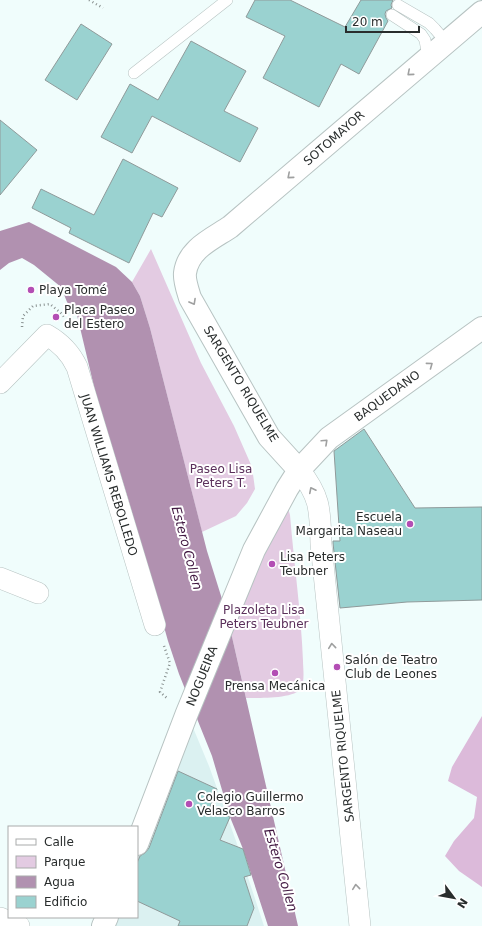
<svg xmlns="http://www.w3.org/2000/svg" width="482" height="926" font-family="'DejaVu Sans',sans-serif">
	<rect width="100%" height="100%" fill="#f0fdfc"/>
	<path fill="#dbf1f1" d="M 189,718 L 209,766 L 236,841 L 264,926 L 106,926 L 110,917 L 137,917 L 137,848 Z"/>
	<path fill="#e3cbe2" d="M 151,249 L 201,363 L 234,426 L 252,467 L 255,489 L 247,503 L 236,516 L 202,532 L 150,328 L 140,296 L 132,282 Z
		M 288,508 L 290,515 C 294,564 301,612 303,661 C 303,668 305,681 301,688 C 296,699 258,698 246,698 L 227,615 Z"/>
	<path fill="#dcbada" d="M 482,716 L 482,887 L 459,871 L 445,856 L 454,841 L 474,818 L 477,797 L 448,781 L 452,767 Z"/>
	<path fill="#b191b0" d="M 29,222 L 116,267 L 132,282 L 140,296 L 150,328 L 207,551 L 227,615 L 298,926 L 268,926 L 243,849 L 230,817 L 212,756 L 179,674 L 168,641 L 129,502 L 96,395 L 77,315 L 67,302 L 61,287 L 34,265 L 22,258 L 9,263 L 0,270 L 0,231 Z"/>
	<path fill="#9ad2d0" stroke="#8f9a9a" d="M 255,0 L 290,0 L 345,27 L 361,0 L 393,0 L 391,5 L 392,8 L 386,11 L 385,14 L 386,18 L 388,21 L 359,74 L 341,64 L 319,107 L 263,78 L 285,36 L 246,17 Z
		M 81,24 L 112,44 L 77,100 L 45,80 Z
		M 191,41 L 246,71 L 224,111 L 258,128 L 240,162 L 152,116 L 132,153 L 101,137 L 130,84 L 158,100 Z
		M 0,120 L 37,150 L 0,195 Z
		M 123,159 L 178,188 L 162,217 L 153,213 L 129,263 L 69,233 L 71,228 L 32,208 L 41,189 L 94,215 Z
		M 364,429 L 415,508 L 482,507 L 482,600 L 407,602 L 340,608 L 333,543 L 333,541 L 340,541 L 334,451 Z
		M 178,771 L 217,789 L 210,807 L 230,817 L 220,840 L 243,849 L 251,875 L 244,877 L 254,908 L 247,926 L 178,926 L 180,921 L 137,901 L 137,863 L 140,856 L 145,853 L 149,848 Z"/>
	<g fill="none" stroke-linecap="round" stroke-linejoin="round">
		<g stroke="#b7c3c2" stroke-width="12">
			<path id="lane" d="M 398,5 L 429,23 L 435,29 L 447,43
				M 392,15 L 421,34 L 425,40 L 428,58
				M 134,73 L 227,0"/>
		</g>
		<g stroke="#b7c3c2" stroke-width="22">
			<path id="street" d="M 0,383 L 47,335 C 61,343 70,352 77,367 L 155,625
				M 299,470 C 321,497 320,511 321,544 L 360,926
				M 0,578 L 38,593
				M 0,918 L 19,926"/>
		</g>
		<g stroke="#b7c3c2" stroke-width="24">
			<path id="secondary" d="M 299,470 L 269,437 L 190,298 C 188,291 184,280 185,273 C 188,249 212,239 230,227 L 482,12
				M 137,844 L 187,713 L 254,550 L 287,489 L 299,470 L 329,438 L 482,328
				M 103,926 L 107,917"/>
		</g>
		<path stroke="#899190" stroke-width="2.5" stroke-dasharray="1 3" stroke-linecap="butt" d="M 89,0 L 103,8
			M 22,327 L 23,316 L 33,306 L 50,304 L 62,314 L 65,318
			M 164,646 L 170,663 L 160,692 L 168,699"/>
		<use href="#lane" stroke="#fff" stroke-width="11"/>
		<use href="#street" stroke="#fff" stroke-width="21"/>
		<use href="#secondary" stroke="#fff" stroke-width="22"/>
	</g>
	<defs><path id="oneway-chevron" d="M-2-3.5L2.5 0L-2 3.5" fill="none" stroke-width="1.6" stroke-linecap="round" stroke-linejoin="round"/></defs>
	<g stroke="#9fa0a0">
		<use href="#oneway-chevron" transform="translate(410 73) rotate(139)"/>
		<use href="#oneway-chevron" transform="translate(290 176) rotate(139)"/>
		<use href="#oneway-chevron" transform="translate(193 302) rotate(61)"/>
		<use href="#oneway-chevron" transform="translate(430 365) rotate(-36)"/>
		<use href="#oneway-chevron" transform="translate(325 442) rotate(-43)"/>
		<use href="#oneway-chevron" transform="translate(312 490) rotate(-117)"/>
		<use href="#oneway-chevron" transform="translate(332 646) rotate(-96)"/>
		<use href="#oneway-chevron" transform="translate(356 887) rotate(-96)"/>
	</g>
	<g fill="#b34eb4" stroke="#fff" stroke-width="1.5">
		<circle cx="31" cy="290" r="4"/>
		<circle cx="56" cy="317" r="4"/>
		<circle cx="410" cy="524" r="4"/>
		<circle cx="272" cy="564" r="4"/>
		<circle cx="337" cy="667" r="4"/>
		<circle cx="275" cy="673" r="4"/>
		<circle cx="189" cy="804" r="4"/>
	</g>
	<g text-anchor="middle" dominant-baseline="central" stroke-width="4" stroke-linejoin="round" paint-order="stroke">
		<g font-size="12" fill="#292d2d" stroke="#fff">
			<text transform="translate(334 138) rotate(-41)">SOTOMAYOR</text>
			<text transform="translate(241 384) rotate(59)">SARGENTO RIQUELME</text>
			<text transform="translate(387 396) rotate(-36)">BAQUEDANO</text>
			<text transform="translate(109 475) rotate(73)">JUAN WILLIAMS REBOLLEDO</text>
			<text transform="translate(202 676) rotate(-68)">NOGUEIRA</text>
			<text transform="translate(343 756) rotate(-96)">SARGENTO RIQUELME</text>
		</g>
		<g font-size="12" fill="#292d2d" stroke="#fff" text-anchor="start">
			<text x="39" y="290">Playa Tomé</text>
			<text x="64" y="310">Placa Paseo<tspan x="64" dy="14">del Estero</tspan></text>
			<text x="402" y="517" text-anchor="end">Escuela<tspan x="402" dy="14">Margarita Naseau</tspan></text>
			<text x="280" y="557">Lisa Peters<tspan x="280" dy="14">Teubner</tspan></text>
			<text x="345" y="660">Salón de Teatro<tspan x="345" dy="14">Club de Leones</tspan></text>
			<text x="275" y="686" text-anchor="middle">Prensa Mecánica</text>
			<text x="197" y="797">Colegio Guillermo<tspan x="197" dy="14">Velasco Barros</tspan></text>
		</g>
		<g font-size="12" fill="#5b305b" stroke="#fff">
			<text x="221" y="469">Paseo Lisa<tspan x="221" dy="14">Peters T.</tspan></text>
			<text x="264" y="610">Plazoleta Lisa<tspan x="264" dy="14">Peters Teubner</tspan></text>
		</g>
		<g font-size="13" font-style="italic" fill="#411841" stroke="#fff">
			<text transform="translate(187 548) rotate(75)">Estero Collen</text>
			<text transform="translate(281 870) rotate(73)">Estero Collen</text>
		</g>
	</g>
	<rect x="8" y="826" width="130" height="92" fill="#ffffff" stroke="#a9abab"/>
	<rect x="16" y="839" width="20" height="6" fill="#ffffff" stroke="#a9abab"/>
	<text x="44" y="846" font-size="12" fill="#292d2d">Calle</text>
	<rect x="16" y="856" width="20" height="12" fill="#e3cbe2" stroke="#a9abab"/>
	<text x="44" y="866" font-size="12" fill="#292d2d">Parque</text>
	<rect x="16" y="876" width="20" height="12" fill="#b191b0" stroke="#a9abab"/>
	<text x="44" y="886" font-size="12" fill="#292d2d">Agua</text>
	<rect x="16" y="896" width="20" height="12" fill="#9ad2d0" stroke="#a9abab"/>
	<text x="44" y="906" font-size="12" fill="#292d2d">Edificio</text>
	<g transform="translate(454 898) rotate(122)" stroke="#ffffff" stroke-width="3" paint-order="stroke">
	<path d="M0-3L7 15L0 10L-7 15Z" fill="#292d2d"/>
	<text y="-6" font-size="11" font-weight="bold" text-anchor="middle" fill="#292d2d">N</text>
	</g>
	<path d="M346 26v6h73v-6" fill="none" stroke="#292d2d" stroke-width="2"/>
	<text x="352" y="26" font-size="12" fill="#292d2d" stroke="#ffffff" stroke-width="3" paint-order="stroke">20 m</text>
</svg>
